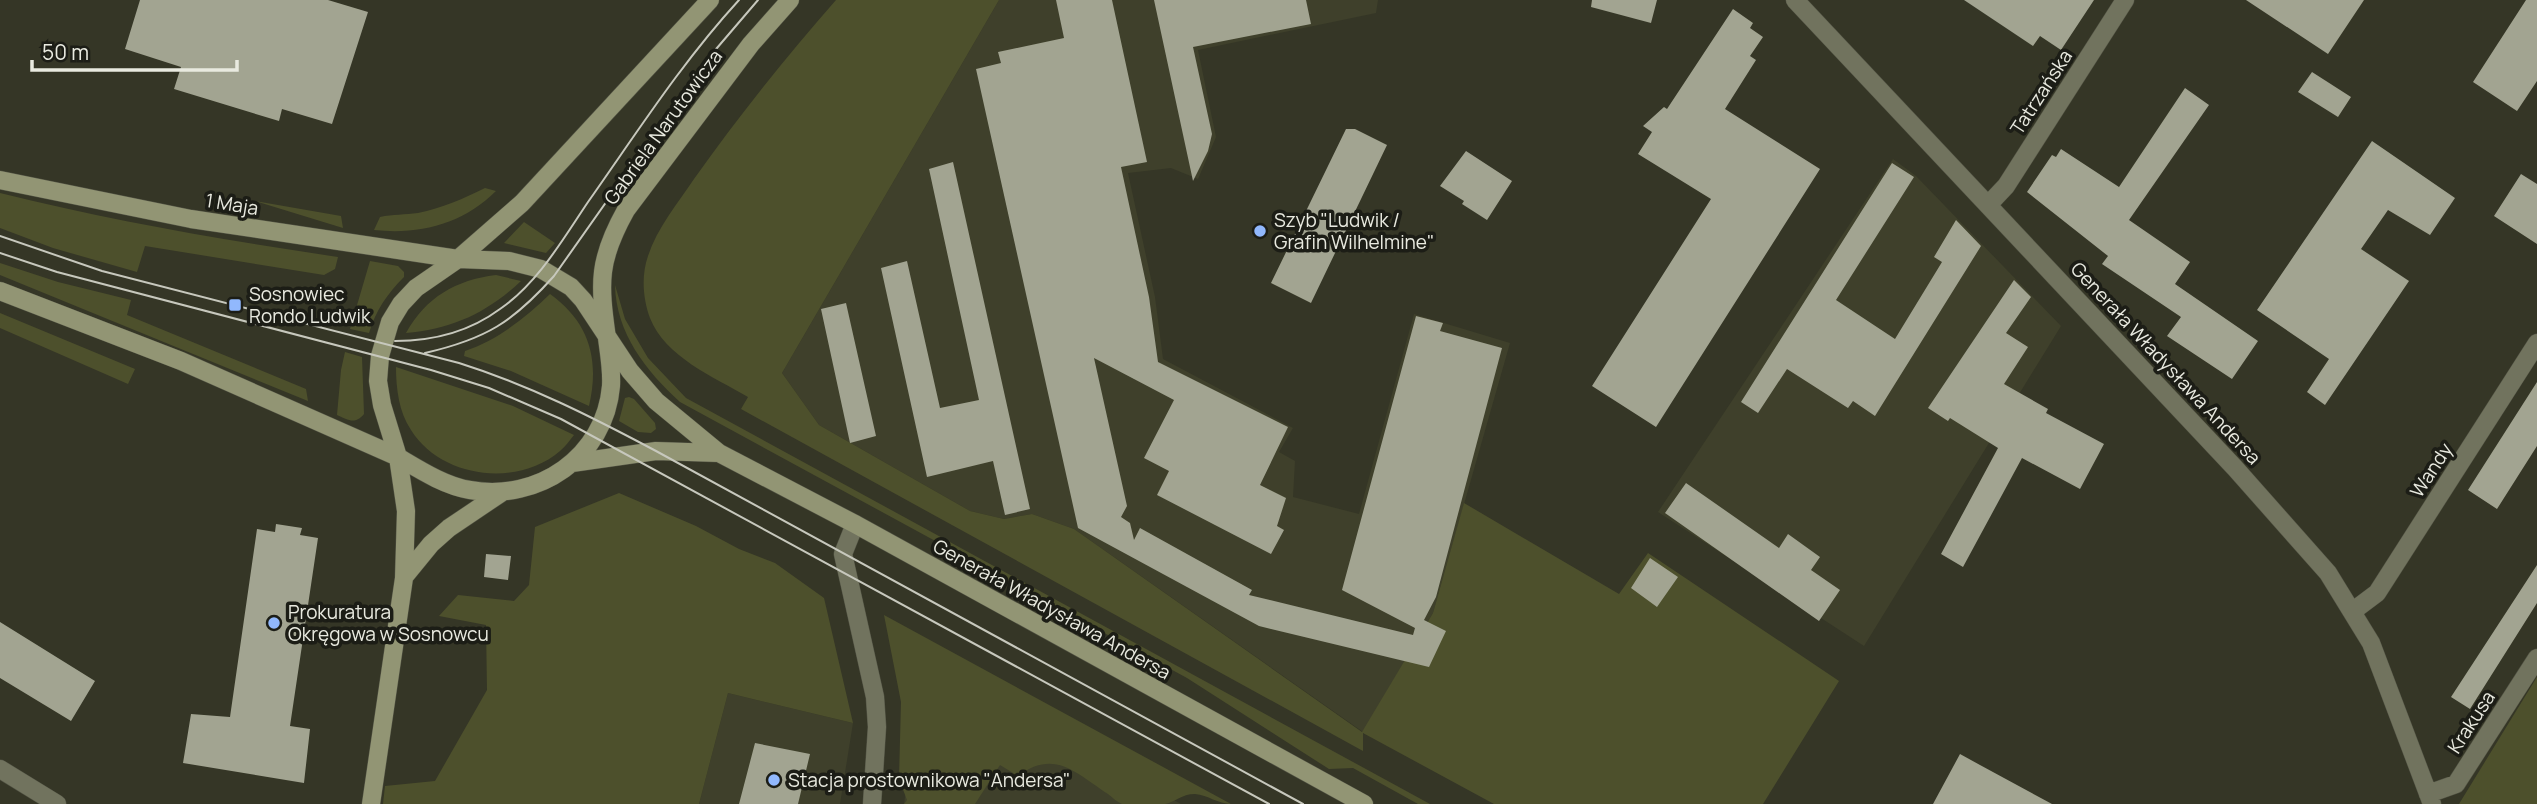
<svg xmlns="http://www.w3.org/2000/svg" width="2537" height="804" font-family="Manrope,sans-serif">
	<rect width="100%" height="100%" fill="#353626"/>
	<path fill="#3f402b" d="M 999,0 L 1378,0 L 1376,13 L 1198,50 L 1216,137 L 1198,179 L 1171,168 L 1128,173 L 1155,297 L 1163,359 L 1293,428 L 1279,452 L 1295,461 L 1293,497 L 1359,514 L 1414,314 L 1510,343 L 1433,613 L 1363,732 L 1074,529 L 1032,514 L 1004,519 L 970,511 L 819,425 L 782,373 Z
		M 1893,159 L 1916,176 L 2061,326 L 1864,646 L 1658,512 Z
		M 910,644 L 1158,791 L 1181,804 L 904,804 L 914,736 Z
		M 728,693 L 853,723 L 840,804 L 699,804 Z"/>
	<path fill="#4d502c" d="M 836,0 L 999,0 L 782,373 L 819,425 L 970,511 L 1004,519 L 1032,514 L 1074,529 L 1362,732 L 1433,613 L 1464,503 L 1619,594 L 1648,553 L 1839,681 L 1763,804 L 1494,804 L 1363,733 L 1363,751 L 741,409 L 748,397 C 714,377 665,357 650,318 C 643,299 641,276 648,256 C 657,228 678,203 694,179 C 738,117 786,57 836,0 Z
		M 485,188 L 496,191 C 463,224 420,235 374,230 L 380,217 C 393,214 405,215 418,213 C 442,208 463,199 485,188 Z
		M 0,193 C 113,221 223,240 338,257 L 335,269 L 324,275 L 145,246 L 137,272 L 53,248 L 0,228 Z
		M 255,201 L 341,216 L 343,228 Z
		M 524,222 L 555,243 L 546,253 L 504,243 Z
		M 370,261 L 398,266 L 404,272 L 404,277 C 387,294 376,310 369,333 L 350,329 Z
		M 0,263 L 58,282 L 131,300 L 127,315 L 306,389 L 308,401 L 0,275 Z
		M 496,275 L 521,281 C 487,313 452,329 406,333 C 426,297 456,280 496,275 Z
		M 615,285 L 625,319 L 648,358 L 686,398 L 1430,804 L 1418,804 L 1353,768 L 1329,769 L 1187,678 L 680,402 C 646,371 616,333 615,285 Z
		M 550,294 C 589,322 600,359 589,406 L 511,371 L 464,356 L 465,351 C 498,340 525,318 550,294 Z
		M 0,313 L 135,369 L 128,384 L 0,328 Z
		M 345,352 L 362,357 L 364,414 C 355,425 348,420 337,415 L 341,370 Z
		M 396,367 L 513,406 L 574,435 C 570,440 565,447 560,451 C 517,488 441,478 411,430 C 399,412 396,389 396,367 Z
		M 629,397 L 634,399 L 655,423 L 656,429 L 651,433 L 638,432 L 619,421 L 625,398 Z
		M 619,493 L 696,526 L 739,549 L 775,563 L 824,598 L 853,723 L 728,693 L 699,804 L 383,804 L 385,786 L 435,781 L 487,690 L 486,625 L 439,616 L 458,595 L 514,601 L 529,585 L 535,527 Z
		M 884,615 L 1231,804 C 1218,804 1208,795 1195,794 C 1181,794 1176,802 1165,804 C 1158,804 1128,804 1122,804 C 1117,802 1112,797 1108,794 C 1077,774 1055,748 1018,776 L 1000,765 L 975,804 L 904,804 L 907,800 L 899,779 L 901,702 Z
		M 2537,677 L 2537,804 L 2459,804 Z"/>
	<path fill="#a2a491" d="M 140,0 L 328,0 L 368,12 L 332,124 L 282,109 L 279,121 L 174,89 L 181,67 L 125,49 Z
		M 1056,0 L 1112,0 L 1147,162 L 1121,167 L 1149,297 L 1158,362 L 1288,427 L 1260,485 L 1286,498 L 1277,526 L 1284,530 L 1271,554 L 1157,495 L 1169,471 L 1144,458 L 1174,400 L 1094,358 L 1127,506 L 1121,517 L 1130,523 L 1134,540 L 1140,528 L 1252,590 L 1249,595 L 1413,635 L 1415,628 L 1342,590 L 1416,316 L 1443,323 L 1440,331 L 1502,348 L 1436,597 L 1424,620 L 1446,631 L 1429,667 L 1259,626 L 1078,528 L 976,69 L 1001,63 L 998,52 L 1064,38 Z
		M 1154,0 L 1306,0 L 1311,24 L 1193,47 L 1212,134 L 1208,151 L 1193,181 Z
		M 1592,0 L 1657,0 L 1651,23 L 1591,7 Z
		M 1964,0 L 2094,0 L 2061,50 L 2040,36 L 2033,46 Z
		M 2246,0 L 2364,0 L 2328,54 Z
		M 2526,0 L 2537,0 L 2537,81 L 2517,111 L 2473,82 Z
		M 1733,9 L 1753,23 L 1750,28 L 1763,37 L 1750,56 L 1756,60 L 1725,109 L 1820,169 L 1656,427 L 1592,386 L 1711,199 L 1638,154 L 1652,132 L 1643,126 L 1664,107 L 1667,109 Z
		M 2312,72 L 2351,97 L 2338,117 L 2298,92 Z
		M 2185,88 L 2209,105 L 2129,220 L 2190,262 L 2175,284 L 2258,341 L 2232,379 L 2167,336 L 2181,317 L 2102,264 L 2108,256 L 2027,192 L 2052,155 L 2056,157 L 2061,149 L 2119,187 Z
		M 1346,129 L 1355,129 L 1387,145 L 1311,303 L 1271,283 Z
		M 2372,141 L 2455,198 L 2430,235 L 2388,210 L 2361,249 L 2409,281 L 2325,405 L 2307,392 L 2329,359 L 2257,310 Z
		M 1466,151 L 1512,181 L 1487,220 L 1462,204 L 1464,201 L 1440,186 Z
		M 953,162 L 1030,509 L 1005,515 L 993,461 L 927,477 L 881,268 L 907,261 L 940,408 L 979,400 L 929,169 Z
		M 1892,163 L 1914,177 L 1836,300 L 1895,339 L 1942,262 L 1934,257 L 1956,220 L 1981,246 L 1875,416 L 1853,401 L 1848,408 L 1787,369 L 1758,413 L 1741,402 Z
		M 2521,174 L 2537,184 L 2537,244 L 2494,216 Z
		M 2014,280 L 2031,297 L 2006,333 L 2028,347 L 2004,384 L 2048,409 L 2046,413 L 2104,444 L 2080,489 L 2022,458 L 1963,567 L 1941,554 L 1998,448 L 1950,418 L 1948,421 L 1928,408 Z
		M 846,303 L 876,436 L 850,443 L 821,309 Z
		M 2537,382 L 2537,446 L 2497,509 L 2468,490 Z
		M 1686,483 L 1779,548 L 1788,534 L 1820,557 L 1811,570 L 1840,590 L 1819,621 L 1665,513 Z
		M 276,524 L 302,528 L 300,535 L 318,538 L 290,726 L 310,729 L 304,783 L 183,763 L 191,714 L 230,717 L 257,529 L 275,532 Z
		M 486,554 L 511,556 L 508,580 L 484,577 Z
		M 1650,558 L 1678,577 L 1657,607 L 1631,588 Z
		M 2537,565 L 2537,603 L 2470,709 L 2451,697 Z
		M 0,622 L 95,681 L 71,721 L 0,678 Z
		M 755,743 L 810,754 L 798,804 L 739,804 Z
		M 1960,754 L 1980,765 L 2052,804 L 1933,804 Z"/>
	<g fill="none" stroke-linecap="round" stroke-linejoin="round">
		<g stroke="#525344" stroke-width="19">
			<path id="street" d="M 1795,0 L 2235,468 L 2328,573 L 2371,643 L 2432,804
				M 1989,204 L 2006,186 L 2125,0
				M 855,524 L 843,554 L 875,697 L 877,727 L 872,804
				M 2353,611 L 2377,593 L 2537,343
				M 0,769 L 57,804
				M 2428,794 L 2456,784 L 2537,658"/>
		</g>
		<g stroke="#525344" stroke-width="19">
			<path id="secondary" d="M 0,180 L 191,219 L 458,259 L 509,261 L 541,269 L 571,287 L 583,300 L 630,371 L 656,401 L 719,453 L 855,524 L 1364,804
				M 0,291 L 181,361 L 398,457 C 420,470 445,486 470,490 C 538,502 605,457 611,386 C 612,370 609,354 607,338 C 599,282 598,260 626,210 L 751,44 L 790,0
				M 572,463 L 656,451 L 719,453
				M 404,577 L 431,544 L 449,528 L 501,493
				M 371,804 L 404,578 L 406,511 L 398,457 L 382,405 L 378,381 L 380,356 L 390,322 L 401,304 L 416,288 L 458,259 L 522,203 L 710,0"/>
		</g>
		<use href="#street" stroke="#71735e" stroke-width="18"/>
		<use href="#secondary" stroke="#929574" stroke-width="18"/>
		<path stroke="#c7c8bd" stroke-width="2" d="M 0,236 L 102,271 L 459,363 C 529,385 592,417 656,451 L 1303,804
			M 0,253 L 57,272 L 431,370 L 489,388 L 561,419 L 1269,804
			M 395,341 C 433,341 469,332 500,309 C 538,283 563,239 588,202 C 636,134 682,62 739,0
			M 425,353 C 486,339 513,322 554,276 L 705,62 L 758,0"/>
	</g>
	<g fill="#91b8fd" stroke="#1c1d16" stroke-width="2.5">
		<circle cx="1260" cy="231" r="7"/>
		<rect x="228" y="298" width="14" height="14" rx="3.5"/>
		<circle cx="274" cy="623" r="7"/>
		<circle cx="774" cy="780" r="7"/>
	</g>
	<g text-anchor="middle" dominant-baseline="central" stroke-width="7" stroke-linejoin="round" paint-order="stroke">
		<g font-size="19" fill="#e9eae0" stroke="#1c1d16">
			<text transform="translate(2041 92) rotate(-57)">Tatrzańska</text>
			<text transform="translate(663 127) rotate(-54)">Gabriela Narutowicza</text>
			<text transform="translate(232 204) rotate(9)">1 Maja</text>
			<text transform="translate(2166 363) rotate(47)">Generała Władysława Andersa</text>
			<text transform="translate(2431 470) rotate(-57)">Wandy</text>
			<text transform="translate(1052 609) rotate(29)">Generała Władysława Andersa</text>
			<text transform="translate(2471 722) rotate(-57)">Krakusa</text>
		</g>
		<g font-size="19" fill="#e9eae0" stroke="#1c1d16" text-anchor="start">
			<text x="1274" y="220">Szyb "Ludwik /<tspan x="1274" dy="22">Grafin Wilhelmine"</tspan></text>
			<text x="249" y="294">Sosnowiec<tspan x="249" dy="22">Rondo Ludwik</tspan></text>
			<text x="288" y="612">Prokuratura<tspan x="288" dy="22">Okręgowa w Sosnowcu</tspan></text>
			<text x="788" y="780">Stacja prostownikowa "Andersa"</text>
		</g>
	</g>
	<path d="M32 60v10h205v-10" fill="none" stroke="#e9eae0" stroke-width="3.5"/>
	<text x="42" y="60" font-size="21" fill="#e9eae0" stroke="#1c1d16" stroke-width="5" paint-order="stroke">50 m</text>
</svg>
